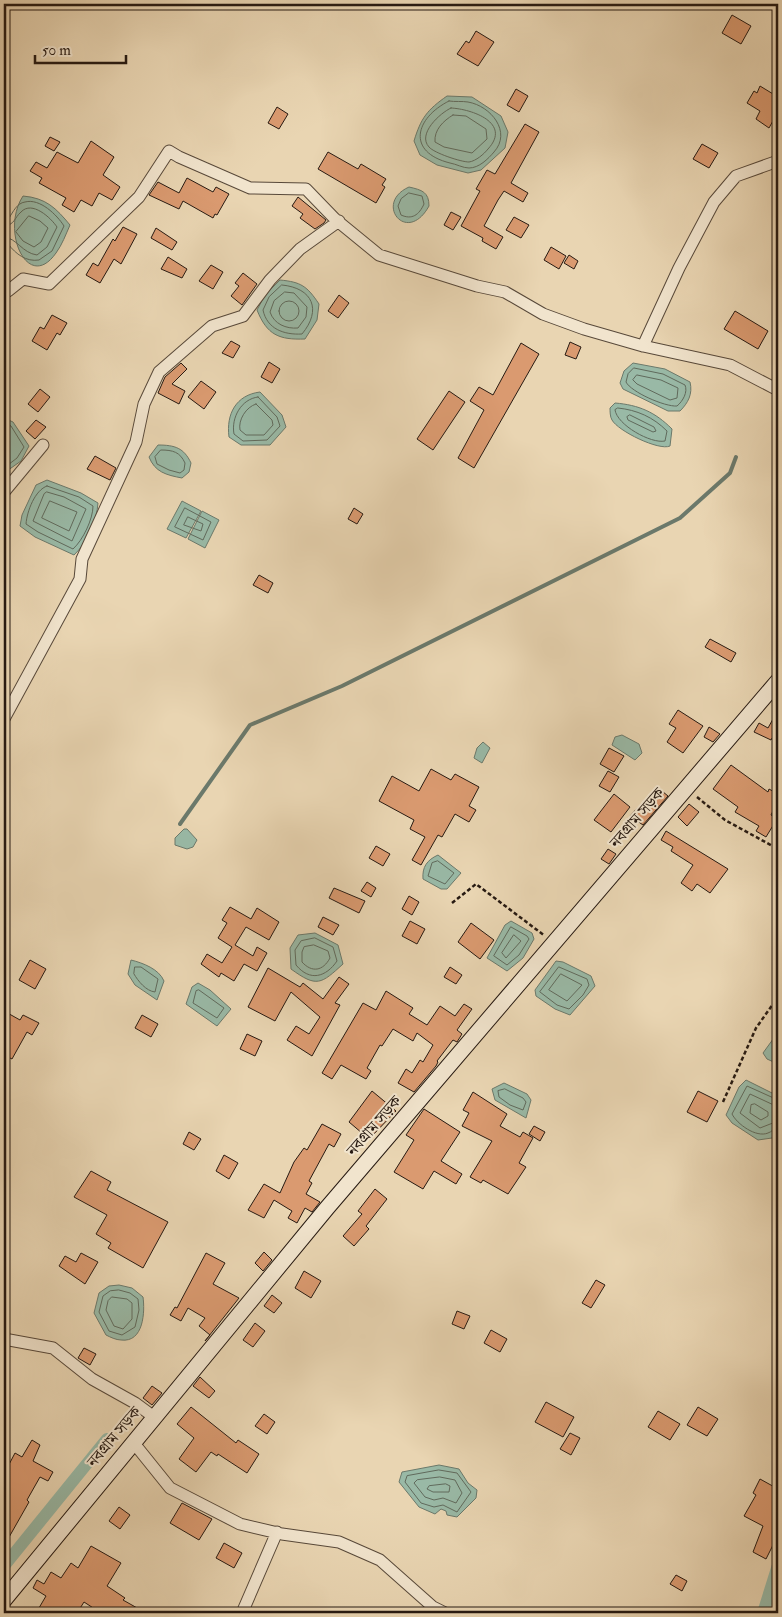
<svg xmlns="http://www.w3.org/2000/svg" width="782" height="1617" font-family="'IM FELL Double Pica','Noto Serif Bengali',serif">
	<rect width="100%" height="100%" fill="#e9d5b2"/>
	<filter id="stains"><feTurbulence type="fractalNoise" baseFrequency=".004" numOctaves="4"/><feColorMatrix values="0 0 0 0 .2 0 0 0 0 .09 0 0 0 0 .02 0 0 0 .5 -.17"/></filter>
	<radialGradient id="worn" r=".72"><stop offset=".6" stop-color="#630" stop-opacity="0"/><stop offset="1" stop-color="#630" stop-opacity=".3"/></radialGradient>
	<path fill="#99b9a6" stroke="#6b796b" d="M 447,96 L 472,97 L 501,116 L 508,132 L 505,148 L 481,170 L 468,173 L 437,165 L 420,155 L 414,141 C 421,118 427,110 447,96 Z
		M 409,187 C 422,190 429,192 429,206 C 407,246 373,203 409,187 Z
		M 23,196 C 46,198 56,208 70,225 C 66,234 62,245 56,253 C 28,293 0,231 23,196 Z
		M 280,280 C 301,282 307,286 319,304 L 317,320 L 305,339 C 279,340 267,335 257,310 L 265,295 Z
		M 633,363 L 665,369 L 690,382 C 693,394 688,403 680,411 L 668,411 L 623,389 L 620,383 L 624,371 Z
		M 260,392 L 282,415 L 286,427 L 270,445 L 241,445 L 229,437 C 226,414 236,395 260,392 Z
		M 615,403 C 639,405 655,412 672,429 L 670,446 C 659,451 618,431 612,420 C 610,417 610,411 610,408 Z
		M 4,418 L 13,422 L 29,446 L 21,461 L 4,473 Z
		M 158,445 C 175,445 184,448 191,463 L 189,472 L 182,478 C 166,475 155,472 149,457 Z
		M 47,480 L 81,493 L 98,503 C 97,520 87,543 74,555 L 35,537 L 20,526 L 22,515 L 36,485 Z
		M 182,501 L 201,511 L 186,538 L 167,529 Z
		M 202,511 L 219,520 L 205,548 L 188,539 Z
		M 622,735 L 639,744 L 642,753 L 635,760 L 612,745 L 615,737 Z
		M 483,742 L 490,748 L 482,763 L 474,758 L 477,748 Z
		M 184,829 L 187,829 L 197,840 L 193,847 L 187,849 L 175,845 L 175,838 Z
		M 438,855 L 461,873 L 447,889 L 441,889 L 423,879 C 422,867 427,860 438,855 Z
		M 511,921 L 532,933 L 534,939 L 523,958 L 507,971 L 487,958 L 505,925 Z
		M 315,933 L 338,945 L 343,964 C 321,984 317,988 291,969 L 290,948 L 298,935 Z
		M 131,960 C 143,963 159,969 164,981 L 157,1000 L 135,985 L 128,974 Z
		M 556,961 L 563,962 L 591,976 L 595,986 L 570,1015 L 555,1009 L 536,996 L 535,990 Z
		M 198,983 L 210,990 L 231,1009 L 217,1026 L 186,1004 L 192,987 Z
		M 776,1035 L 778,1035 L 778,1064 L 767,1059 L 763,1053 Z
		M 746,1080 L 778,1096 L 778,1131 L 772,1138 L 758,1140 L 732,1123 L 726,1115 L 739,1087 Z
		M 504,1083 L 527,1094 L 531,1100 L 526,1118 L 495,1100 L 492,1089 Z
		M 119,1285 L 132,1288 L 143,1297 C 145,1311 144,1343 121,1340 C 116,1340 110,1337 106,1335 L 94,1313 L 99,1293 L 109,1286 Z
		M 439,1465 L 459,1469 L 468,1483 L 477,1490 L 476,1498 L 457,1517 L 447,1515 L 446,1511 L 441,1509 L 435,1514 L 419,1507 L 399,1482 L 402,1472 Z"/>
	<g fill="none" stroke-linecap="round" stroke-linejoin="round">
		<path stroke="#606a5c" stroke-width="1" d="M 449,101 C 455,102 462,101 468,102 C 491,106 512,132 494,152 C 488,159 479,168 469,168 C 463,168 456,164 450,163 C 406,152 415,118 449,101 Z
			M 451,108 C 472,109 512,123 488,149 C 484,154 476,161 469,162 C 461,162 434,153 429,147 C 417,134 440,113 451,108 Z
			M 453,115 L 466,116 L 486,129 L 487,139 L 472,153 L 444,147 L 435,142 C 434,130 443,121 453,115 Z
			M 409,193 L 422,196 L 424,204 C 419,215 412,220 401,215 L 398,206 L 401,199 Z
			M 29,216 L 40,221 L 48,228 L 41,242 L 34,247 L 23,241 L 16,232 Z
			M 4,220 L 9,218 C 13,212 17,203 25,202 C 40,198 57,215 64,226 L 52,251 L 39,260 C 26,262 16,254 8,244 L 4,243
			M 4,226 C 15,225 14,218 21,212 C 32,200 51,218 57,227 L 47,247 L 37,255 C 22,253 17,238 4,237
			M 282,285 C 313,288 322,310 302,334 C 284,335 267,329 263,310 L 269,297 Z
			M 285,292 L 294,293 L 307,307 L 306,317 L 298,328 C 286,329 274,324 270,312 L 274,301 Z
			M279 311a10 10 0 1 1 20 0a10 10 0 1 1-20 0Z
			M 634,368 L 663,374 L 685,385 C 688,392 683,401 677,406 C 665,407 631,392 626,382 L 628,374 Z
			M 637,375 L 661,380 L 678,388 L 677,398 L 670,400 L 637,384 L 633,380 Z
			M 258,397 L 277,417 L 280,426 L 267,440 L 243,441 L 234,434 C 231,418 241,399 258,397 Z
			M 256,404 L 272,420 L 273,425 L 264,435 L 246,435 L 240,430 C 238,420 246,407 256,404 Z
			M 618,408 C 637,410 653,417 667,431 L 665,441 C 651,444 617,425 615,410 Z
			M 630,415 L 654,427 L 656,431 L 653,432 L 628,420 L 627,417 Z
			M 4,423 L 11,426 L 24,447 L 17,458 L 4,468
			M 161,450 C 173,450 180,452 185,463 L 184,470 L 180,473 L 169,470 L 157,464 L 155,457 Z
			M 47,486 L 79,497 L 93,506 C 93,519 83,540 73,549 L 38,532 L 26,524 C 27,511 35,490 47,486 Z
			M 47,492 L 64,497 L 86,509 L 72,541 L 33,521 L 44,494 Z
			M 50,501 L 77,512 L 69,531 L 42,518 Z
			M 185,508 L 211,522 L 203,540 L 175,527 Z
			M 188,517 L 203,524 L 201,531 L 184,525 Z
			M 438,861 L 454,873 L 445,884 L 428,876 L 432,863 Z
			M 511,927 L 527,936 L 529,939 L 519,955 L 507,965 L 494,956 Z
			M 514,935 L 521,941 L 506,958 L 502,953 Z
			M 315,938 L 333,947 L 337,961 C 326,977 310,982 296,965 L 295,950 L 301,941 Z
			M 314,945 L 328,951 L 330,958 C 323,971 312,973 302,962 L 302,952 L 304,947 Z
			M 135,967 L 141,967 L 158,979 L 155,992 C 146,991 138,981 134,974 Z
			M 559,967 L 587,979 L 589,985 L 583,995 L 569,1009 L 557,1005 L 540,992 Z
			M 561,974 L 582,985 L 567,1001 L 549,990 Z
			M 199,990 L 224,1008 L 217,1018 L 193,1003 L 196,991 Z
			M 505,1089 L 523,1098 L 526,1102 L 523,1110 L 510,1105 L 499,1097 L 498,1091 Z
			M 778,1100 L 747,1086 L 732,1114 C 737,1124 756,1138 768,1133 C 772,1132 773,1128 778,1128
			M 755,1104 L 768,1112 L 768,1116 L 761,1120 L 750,1113 L 751,1105 Z
			M 778,1107 L 750,1094 L 740,1113 L 760,1128 L 778,1121
			M 119,1290 L 130,1293 L 138,1299 L 139,1310 L 135,1327 L 122,1335 L 109,1331 L 99,1312 L 103,1296 L 110,1291 Z
			M 112,1297 L 127,1299 L 132,1303 L 132,1319 L 123,1329 L 114,1326 L 106,1310 L 108,1301 Z
			M 439,1470 L 457,1473 L 471,1492 L 457,1512 L 443,1505 L 434,1507 L 421,1503 L 405,1482 L 407,1476 Z
			M 440,1477 L 455,1480 L 462,1493 L 456,1503 L 443,1498 L 434,1500 L 425,1497 L 414,1483 L 417,1480 Z
			M 446,1484 L 450,1486 L 449,1492 L 433,1492 L 427,1489 L 429,1486 Z"/>
		<path stroke="#6b796b" stroke-width="4" d="M 180,824 L 250,725 L 342,686 L 680,518 L 730,473 L 736,457"/>
		<path stroke="#99b9a6" stroke-width="12" d="M 4,1566 L 107,1439
			M 763,1613 L 778,1565"/>
	</g>
	<path fill="#da9a70" stroke="#271a12" d="M 732,15 L 751,26 L 741,44 L 722,33 Z
		M 476,31 L 494,42 L 478,66 L 457,54 L 466,41 L 469,43 Z
		M 760,86 L 778,97 L 778,121 L 774,119 L 769,128 L 756,119 L 760,111 L 747,103 L 754,91 L 757,93 Z
		M 516,89 L 528,96 L 519,112 L 507,105 Z
		M 277,107 L 288,114 L 279,129 L 268,123 Z
		M 525,124 L 539,132 L 511,183 L 528,193 L 523,202 L 504,191 L 498,200 L 484,226 L 503,237 L 496,249 L 482,241 L 483,238 L 461,226 L 480,191 L 476,189 L 487,170 L 495,174 Z
		M 50,137 L 60,142 L 54,151 L 45,146 Z
		M 91,141 L 114,157 L 103,175 L 120,187 L 112,200 L 99,193 L 92,206 L 81,200 L 74,212 L 62,205 L 66,198 L 39,183 L 42,178 L 30,171 L 36,162 L 47,168 L 57,152 L 78,163 Z
		M 702,144 L 718,153 L 709,168 L 693,159 Z
		M 328,152 L 358,169 L 361,164 L 386,179 L 382,185 L 385,187 L 376,203 L 318,169 Z
		M 187,178 L 213,192 L 216,187 L 229,194 L 217,215 L 215,214 L 213,218 L 183,201 L 179,209 L 149,195 L 158,182 L 179,193 Z
		M 298,197 L 326,220 L 324,223 L 315,229 L 300,218 L 303,214 L 292,206 Z
		M 451,212 L 461,217 L 453,230 L 444,225 Z
		M 514,217 L 529,225 L 521,238 L 506,230 Z
		M 123,227 L 137,234 L 121,264 L 114,259 L 100,283 L 86,275 L 93,263 L 98,266 L 113,239 L 115,241 Z
		M 156,228 L 177,242 L 172,250 L 151,238 Z
		M 551,247 L 566,256 L 559,269 L 544,260 Z
		M 569,255 L 578,261 L 574,269 L 564,263 Z
		M 168,257 L 187,269 L 182,278 L 161,269 Z
		M 211,265 L 223,272 L 213,289 L 199,281 Z
		M 243,273 L 257,284 L 242,305 L 231,296 L 239,286 L 235,283 Z
		M 339,295 L 349,303 L 338,318 L 328,311 Z
		M 735,311 L 768,331 L 758,349 L 724,329 Z
		M 52,315 L 67,323 L 60,335 L 57,333 L 47,350 L 32,341 L 40,327 L 44,329 Z
		M 231,341 L 240,346 L 233,358 L 222,353 Z
		M 570,342 L 581,347 L 576,359 L 565,355 Z
		M 521,343 L 539,354 L 474,468 L 458,458 L 484,410 L 470,401 L 479,387 L 493,395 Z
		M 269,362 L 280,369 L 272,383 L 261,377 Z
		M 181,363 L 187,369 L 172,384 L 185,391 L 179,404 L 158,393 L 165,377 Z
		M 201,381 L 216,392 L 204,409 L 188,397 Z
		M 40,389 L 50,397 L 38,412 L 28,404 Z
		M 449,391 L 465,402 L 433,450 L 417,439 Z
		M 36,420 L 46,427 L 35,439 L 26,431 Z
		M 95,456 L 116,468 L 110,480 L 87,469 Z
		M 354,508 L 363,514 L 357,524 L 348,519 Z
		M 259,575 L 273,583 L 268,593 L 253,585 Z
		M 710,639 L 736,653 L 731,662 L 705,647 Z
		M 678,710 L 703,726 L 683,753 L 667,742 L 676,728 L 669,724 Z
		M 778,710 L 778,741 L 772,738 L 771,740 L 754,732 L 759,723 L 768,728 Z
		M 709,727 L 720,734 L 713,742 L 704,737 Z
		M 609,748 L 624,756 L 614,772 L 600,764 Z
		M 731,765 L 768,792 L 769,789 L 778,794 L 778,801 L 771,815 L 777,819 L 766,837 L 756,831 L 759,826 L 735,812 L 738,807 L 713,789 Z
		M 431,769 L 451,780 L 455,774 L 479,787 L 469,806 L 476,810 L 469,822 L 455,814 L 442,837 L 438,835 L 421,865 L 412,860 L 425,837 L 410,829 L 414,820 L 379,801 L 392,776 L 419,791 Z
		M 608,771 L 619,777 L 610,792 L 599,786 Z
		M 657,787 L 668,796 L 643,825 L 630,816 Z
		M 614,794 L 630,807 L 611,832 L 594,820 Z
		M 689,804 L 699,812 L 687,826 L 678,817 Z
		M 666,831 L 728,869 L 710,893 L 697,884 L 692,891 L 681,883 L 693,865 L 671,851 L 673,847 L 661,840 Z
		M 376,846 L 390,854 L 383,866 L 369,858 Z
		M 608,849 L 616,854 L 609,864 L 601,859 Z
		M 367,882 L 376,888 L 371,897 L 361,891 Z
		M 334,888 L 365,901 L 359,913 L 329,898 Z
		M 409,896 L 419,902 L 412,915 L 402,909 Z
		M 230,907 L 251,919 L 257,908 L 279,922 L 269,940 L 246,927 L 235,945 L 253,956 L 257,947 L 267,953 L 257,971 L 244,964 L 234,981 L 221,973 L 219,977 L 201,964 L 207,954 L 222,963 L 232,947 L 218,938 L 227,923 L 222,920 Z
		M 323,917 L 339,925 L 333,935 L 318,927 Z
		M 410,921 L 425,929 L 417,944 L 402,936 Z
		M 471,923 L 494,940 L 480,959 L 458,942 Z
		M 30,960 L 46,969 L 35,989 L 19,980 Z
		M 450,967 L 462,975 L 456,984 L 444,977 Z
		M 268,968 L 300,987 L 303,983 L 323,999 L 339,977 L 349,984 L 335,1003 L 340,1005 L 312,1056 L 287,1040 L 296,1026 L 309,1034 L 320,1017 L 291,992 L 275,1021 L 248,1007 Z
		M 386,991 L 413,1008 L 409,1014 L 427,1025 L 440,1006 L 455,1016 L 464,1004 L 472,1009 L 457,1030 L 462,1034 L 457,1042 L 453,1040 L 437,1061 L 438,1062 L 436,1066 L 414,1092 L 398,1083 L 406,1069 L 412,1073 L 420,1060 L 423,1062 L 433,1045 L 417,1033 L 413,1041 L 393,1029 L 382,1046 L 380,1045 L 367,1068 L 371,1071 L 366,1079 L 341,1065 L 332,1079 L 322,1073 L 363,1003 L 376,1010 Z
		M 4,1011 L 20,1020 L 23,1015 L 39,1023 L 32,1035 L 27,1032 L 12,1059 L 4,1055 Z
		M 142,1015 L 158,1024 L 151,1037 L 135,1028 Z
		M 247,1034 L 262,1041 L 255,1056 L 240,1049 Z
		M 372,1091 L 396,1111 L 369,1139 L 349,1122 Z
		M 698,1091 L 718,1101 L 707,1122 L 687,1112 Z
		M 473,1092 L 507,1114 L 500,1126 L 520,1137 L 523,1132 L 533,1138 L 519,1163 L 526,1167 L 508,1194 L 483,1180 L 481,1183 L 470,1177 L 492,1141 L 462,1126 L 469,1113 L 463,1110 Z
		M 424,1109 L 460,1132 L 441,1161 L 462,1174 L 456,1184 L 434,1171 L 423,1189 L 394,1172 L 414,1140 L 406,1135 Z
		M 322,1124 L 341,1134 L 334,1147 L 329,1144 L 309,1181 L 312,1183 L 306,1194 L 320,1202 L 312,1212 L 305,1208 L 297,1223 L 288,1218 L 292,1211 L 274,1200 L 264,1218 L 248,1210 L 264,1184 L 280,1193 L 294,1162 L 304,1148 L 307,1150 Z
		M 534,1126 L 545,1132 L 540,1141 L 529,1134 Z
		M 189,1132 L 201,1139 L 194,1150 L 183,1144 Z
		M 224,1155 L 238,1163 L 229,1179 L 216,1171 Z
		M 91,1171 L 111,1182 L 107,1190 L 168,1222 L 143,1268 L 108,1248 L 111,1243 L 96,1234 L 107,1215 L 74,1197 Z
		M 375,1189 L 387,1199 L 366,1226 L 369,1229 L 354,1246 L 343,1236 L 362,1214 L 358,1211 Z
		M 264,1252 L 272,1260 L 263,1271 L 255,1263 Z
		M 81,1253 L 98,1262 L 85,1284 L 59,1266 L 65,1256 L 76,1262 Z
		M 206,1253 L 225,1263 L 213,1284 L 239,1298 L 205,1341 L 210,1335 L 199,1326 L 205,1318 L 188,1308 L 181,1321 L 170,1315 L 175,1307 L 177,1308 Z
		M 304,1271 L 321,1281 L 311,1298 L 295,1288 Z
		M 596,1280 L 605,1285 L 591,1308 L 582,1303 Z
		M 272,1295 L 282,1303 L 274,1313 L 264,1306 Z
		M 457,1311 L 470,1316 L 464,1329 L 452,1324 Z
		M 255,1323 L 265,1331 L 253,1347 L 243,1340 Z
		M 491,1330 L 507,1339 L 500,1352 L 484,1343 Z
		M 84,1348 L 96,1354 L 90,1365 L 78,1358 Z
		M 200,1377 L 215,1391 L 209,1398 L 193,1386 Z
		M 152,1386 L 162,1393 L 152,1405 L 143,1398 Z
		M 546,1402 L 574,1417 L 563,1437 L 535,1422 Z
		M 191,1407 L 236,1443 L 238,1440 L 259,1454 L 247,1473 L 218,1454 L 217,1456 L 211,1452 L 196,1472 L 179,1459 L 194,1438 L 177,1424 Z
		M 698,1407 L 718,1419 L 707,1436 L 687,1425 Z
		M 658,1411 L 680,1424 L 670,1440 L 648,1427 Z
		M 264,1414 L 275,1422 L 267,1434 L 255,1426 Z
		M 570,1433 L 580,1438 L 571,1455 L 560,1449 Z
		M 32,1440 L 40,1445 L 33,1461 L 53,1472 L 48,1481 L 40,1477 L 27,1500 L 29,1502 L 4,1546 L 4,1474 L 15,1453 L 22,1457 Z
		M 760,1479 L 778,1489 L 778,1535 L 766,1559 L 753,1552 L 763,1526 L 744,1516 L 756,1495 L 753,1493 Z
		M 182,1503 L 212,1519 L 199,1540 L 170,1523 Z
		M 119,1507 L 130,1515 L 120,1529 L 109,1521 Z
		M 224,1543 L 242,1553 L 234,1568 L 216,1558 Z
		M 91,1546 L 121,1563 L 107,1586 L 125,1598 L 123,1600 L 146,1613 L 101,1613 L 84,1602 L 77,1613 L 36,1613 L 46,1596 L 33,1588 L 37,1580 L 44,1584 L 51,1572 L 61,1578 L 71,1563 L 78,1568 Z
		M 676,1575 L 687,1581 L 682,1591 L 670,1584 Z"/>
	<g fill="none" stroke-linecap="round" stroke-linejoin="round">
		<g stroke="#58493a" stroke-width="13">
			<path id="minor" d="M 4,290 L 8,291 L 23,279 L 49,284 L 139,197 L 169,151 L 179,157 L 250,188 L 306,189 L 335,219 L 379,255 L 477,286 L 505,292 L 543,314 L 584,329 L 643,346 L 730,365 L 778,390
				M 643,346 L 679,268 L 714,202 L 736,176 L 778,161
				M 4,492 L 43,445
				M 4,719 L 80,579 L 82,559 L 136,442 L 144,404 L 159,372 L 212,326 L 243,316 L 270,280 L 300,249 L 339,221
				M 4,1339 L 53,1348 L 92,1379 L 135,1403 L 154,1417
				M 133,1442 L 170,1488 L 240,1524 L 282,1534 L 339,1542 L 380,1560 L 433,1607 L 445,1613
				M 242,1613 L 277,1532"/>
		</g>
		<g stroke="#271a12" stroke-width="17">
			<path id="secondary" d="M 4,1600 L 327,1208 L 778,681"/>
		</g>
		<path stroke="#271a12" stroke-width="2.5" stroke-dasharray="4 2.5" stroke-linecap="butt" d="M 697,797 L 725,820 L 778,849
			M 452,903 L 476,884 L 545,936
			M 723,1102 L 756,1028 L 778,997"/>
		<use href="#minor" stroke="#f1e4cd" stroke-width="11"/>
		<use href="#secondary" stroke="#f1e4cd" stroke-width="15"/>
	</g>
	<g text-anchor="middle" dominant-baseline="central" stroke-width="4" stroke-linejoin="round" paint-order="stroke">
		<g font-size="16" fill="#271a12" stroke="#f1e4cd">
			<text transform="translate(637 818) rotate(-49)">নবগ্রাম সড়ক</text>
			<text transform="translate(374 1126) rotate(-49)">নবগ্রাম সড়ক</text>
			<text transform="translate(114 1437) rotate(-50)">নবগ্রাম সড়ক</text>
		</g>
	</g>
	<rect width="782" height="1617" fill="none" stroke="#e9d5b2" stroke-width="20"/>
	<rect x="5" y="5" width="772" height="1607" fill="none" stroke="#271a12" stroke-width="2.5"/>
	<rect x="10" y="10" width="762" height="1597" fill="none" stroke="#271a12"/>
	<path d="M35 55v8h91v-8" fill="none" stroke="#271a12" stroke-width="2.5"/>
	<text x="42" y="55" font-size="15" fill="#271a12" stroke="#f1e4cd" stroke-width="4" paint-order="stroke">50 m</text>
	<rect width="100%" height="100%" filter="url(#stains)"/>
	<rect width="100%" height="100%" fill="url(#worn)"/>
</svg>
